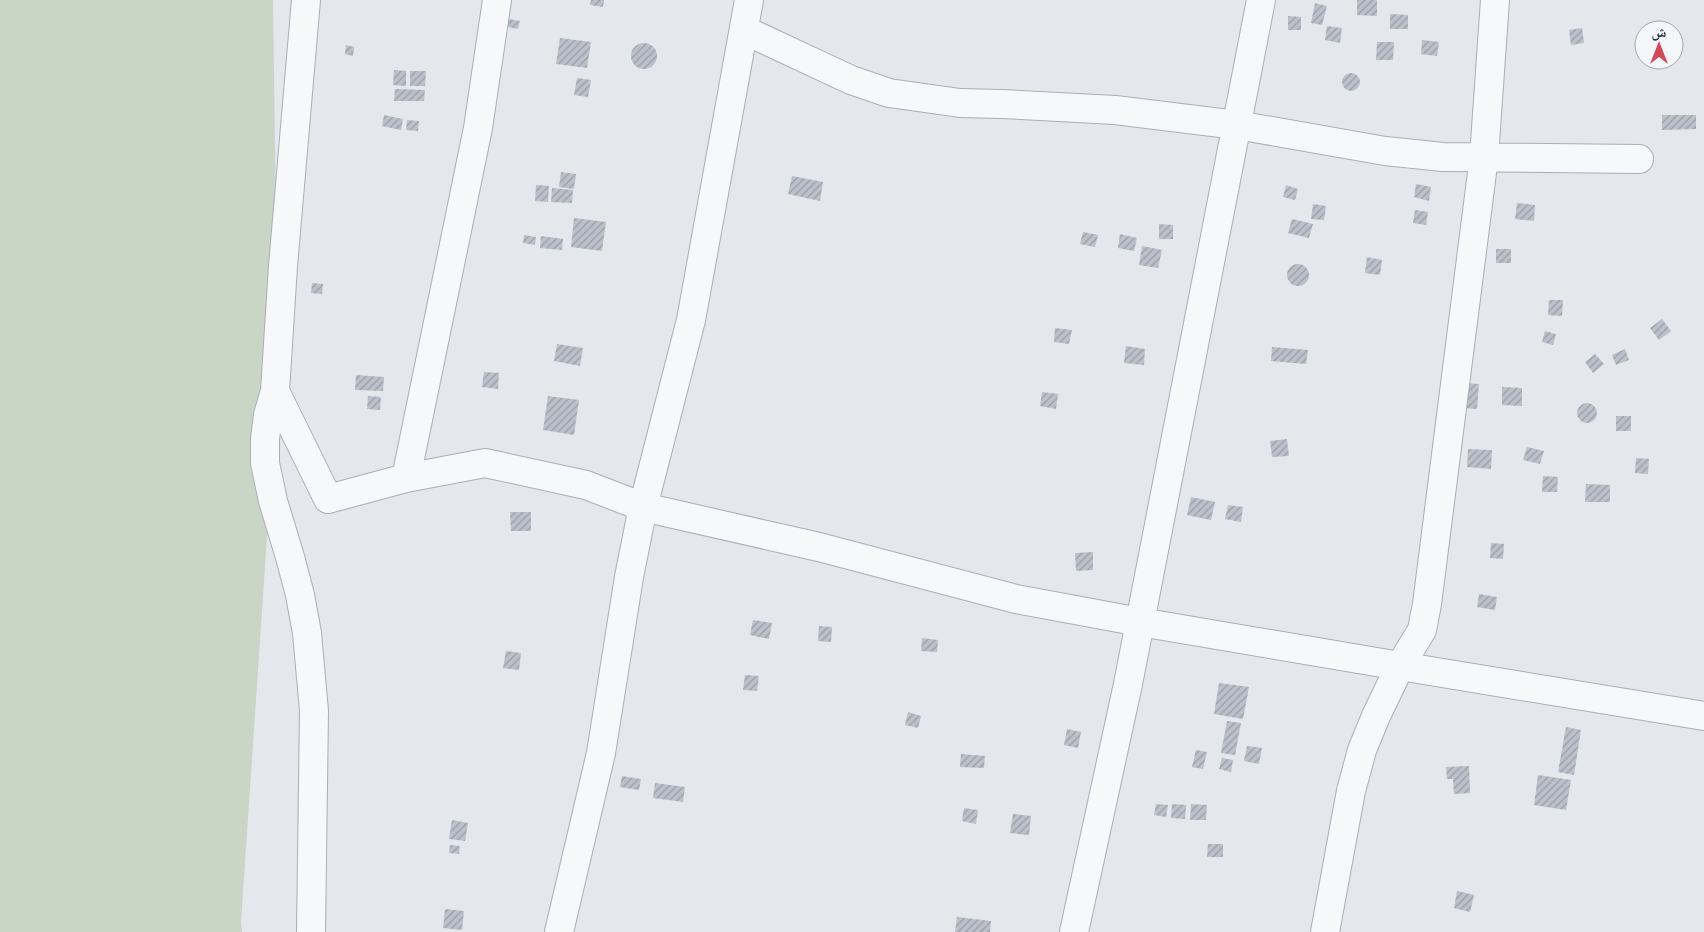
<svg xmlns="http://www.w3.org/2000/svg" width="1704" height="932" font-family="'Open Sans','Noto Naskh Arabic',sans-serif">
	<defs>
		<pattern id="building-hatch" width="6" height="6" patternUnits="userSpaceOnUse" patternTransform="scale(1.25)"><rect width="6" height="6" fill="#bbc0ca"/><path d="M-1 1l2-2M0 6l6-6M5 7l2-2" fill="none" stroke="#989da6"/></pattern>
	</defs>
	<rect width="100%" height="100%" fill="#e4e7ec"/>
	<path fill="#c9d6c5" d="M 0,0 L 273,0 L 278,374 L 241,922 L 242,932 L 0,932 Z"/>
	<path fill="url(#building-hatch)" d="M 591,0 L 604,0 L 603,7 L 590,5 Z
		M 1357,0 L 1377,0 L 1377,16 L 1357,15 Z
		M 1315,3 L 1327,6 L 1322,25 L 1311,23 Z
		M 1390,14 L 1408,15 L 1408,29 L 1390,29 Z
		M 1288,16 L 1301,17 L 1301,30 L 1288,30 Z
		M 509,19 L 520,21 L 518,29 L 508,27 Z
		M 1327,26 L 1342,28 L 1340,43 L 1325,40 Z
		M 1582,28 L 1584,43 L 1571,45 L 1569,30 Z
		M 560,38 L 591,42 L 587,68 L 556,64 Z
		M 1422,40 L 1439,42 L 1437,56 L 1421,54 Z
		M 1377,42 L 1394,42 L 1393,60 L 1376,60 Z
		M631 56a13 13 0 1 1 26 0a13 13 0 1 1-26 0Z
		M 346,45 L 354,47 L 353,56 L 345,54 Z
		M 394,70 L 406,71 L 406,86 L 393,85 Z
		M 410,71 L 426,71 L 425,86 L 410,86 Z
		M1342 82a9 9 0 1 1 18 0a9 9 0 1 1-18 0Z
		M 577,78 L 591,80 L 588,97 L 574,95 Z
		M 395,89 L 425,90 L 424,101 L 394,101 Z
		M 384,115 L 403,119 L 401,130 L 382,126 Z
		M 1662,115 L 1696,115 L 1696,129 L 1662,130 Z
		M 407,120 L 419,121 L 418,131 L 406,130 Z
		M 561,172 L 576,174 L 574,189 L 559,187 Z
		M 792,176 L 823,182 L 820,201 L 788,194 Z
		M 1416,184 L 1431,187 L 1429,201 L 1414,197 Z
		M 536,185 L 549,186 L 548,202 L 535,201 Z
		M 1286,185 L 1298,189 L 1295,200 L 1283,197 Z
		M 552,188 L 573,190 L 572,203 L 551,202 Z
		M 1517,203 L 1535,205 L 1534,221 L 1515,219 Z
		M 1313,204 L 1326,206 L 1324,220 L 1311,219 Z
		M 1415,210 L 1428,212 L 1426,225 L 1413,223 Z
		M 574,218 L 606,222 L 602,251 L 571,247 Z
		M 1292,219 L 1313,224 L 1309,238 L 1288,233 Z
		M 1159,224 L 1173,225 L 1173,239 L 1159,239 Z
		M 1083,232 L 1098,235 L 1095,247 L 1080,244 Z
		M 1120,234 L 1137,238 L 1134,251 L 1118,248 Z
		M 524,235 L 536,237 L 535,245 L 523,243 Z
		M 541,236 L 563,239 L 562,250 L 540,248 Z
		M 1142,246 L 1162,250 L 1158,268 L 1139,265 Z
		M 1496,249 L 1511,249 L 1511,263 L 1496,263 Z
		M 1367,257 L 1382,260 L 1380,275 L 1365,273 Z
		M1287 275a11 11 0 1 1 22 0a11 11 0 1 1-22 0Z
		M 312,283 L 323,284 L 322,294 L 311,293 Z
		M 1549,300 L 1563,300 L 1562,316 L 1548,315 Z
		M 1662,319 L 1671,331 L 1659,340 L 1650,328 Z
		M 1055,328 L 1072,330 L 1069,344 L 1054,342 Z
		M 1545,331 L 1556,334 L 1553,345 L 1542,342 Z
		M 557,344 L 583,348 L 580,366 L 554,361 Z
		M 1126,346 L 1145,349 L 1144,365 L 1124,363 Z
		M 1272,347 L 1308,350 L 1306,364 L 1271,361 Z
		M 1625,349 L 1629,360 L 1616,365 L 1612,355 Z
		M 1595,354 L 1604,364 L 1593,373 L 1585,362 Z
		M 484,372 L 499,373 L 498,389 L 482,387 Z
		M 356,375 L 384,377 L 383,391 L 355,390 Z
		M 1463,383 L 1479,384 L 1477,409 L 1461,408 Z
		M 1502,387 L 1522,388 L 1522,406 L 1502,405 Z
		M 1042,392 L 1058,394 L 1056,409 L 1040,406 Z
		M 368,396 L 381,397 L 380,410 L 367,409 Z
		M 548,396 L 579,400 L 574,435 L 543,430 Z
		M1577 413a10 10 0 1 1 20 0a10 10 0 1 1-20 0Z
		M 1616,416 L 1631,416 L 1631,431 L 1616,431 Z
		M 1287,439 L 1289,456 L 1272,457 L 1270,441 Z
		M 1527,447 L 1544,451 L 1540,464 L 1523,460 Z
		M 1468,449 L 1492,450 L 1491,469 L 1467,467 Z
		M 1636,458 L 1649,459 L 1648,474 L 1635,473 Z
		M 1543,476 L 1558,477 L 1557,492 L 1542,492 Z
		M 1586,484 L 1610,485 L 1610,502 L 1585,502 Z
		M 1191,497 L 1215,502 L 1211,520 L 1187,515 Z
		M 1228,505 L 1243,507 L 1241,522 L 1225,519 Z
		M 510,512 L 531,512 L 531,531 L 511,531 Z
		M 1491,543 L 1504,544 L 1503,559 L 1490,558 Z
		M 1093,552 L 1093,570 L 1076,571 L 1075,553 Z
		M 1479,594 L 1497,597 L 1495,610 L 1477,607 Z
		M 753,620 L 772,623 L 769,639 L 750,635 Z
		M 819,626 L 832,627 L 831,642 L 818,641 Z
		M 922,638 L 938,640 L 937,652 L 921,651 Z
		M 506,651 L 521,653 L 519,670 L 503,668 Z
		M 745,675 L 759,676 L 757,691 L 743,690 Z
		M 1219,683 L 1249,687 L 1243,719 L 1214,714 Z
		M 908,712 L 921,716 L 918,728 L 905,725 Z
		M 1227,721 L 1241,723 L 1235,755 L 1221,753 Z
		M 1566,727 L 1581,730 L 1574,775 L 1558,772 Z
		M 1067,729 L 1081,732 L 1078,748 L 1064,745 Z
		M 1247,746 L 1262,748 L 1259,764 L 1244,761 Z
		M 1196,750 L 1207,752 L 1203,769 L 1192,767 Z
		M 961,754 L 985,756 L 984,768 L 960,767 Z
		M 1222,758 L 1233,760 L 1231,772 L 1219,769 Z
		M 1469,766 L 1470,793 L 1454,794 L 1453,779 L 1447,779 L 1446,767 Z
		M 1538,775 L 1571,780 L 1566,810 L 1534,805 Z
		M 622,776 L 641,779 L 639,790 L 620,787 Z
		M 655,783 L 685,787 L 683,802 L 653,798 Z
		M 1156,804 L 1168,805 L 1166,817 L 1154,815 Z
		M 1172,804 L 1186,805 L 1185,819 L 1171,818 Z
		M 1191,804 L 1207,805 L 1206,820 L 1190,820 Z
		M 964,808 L 978,810 L 976,824 L 962,821 Z
		M 1013,814 L 1031,816 L 1029,835 L 1010,833 Z
		M 452,820 L 468,823 L 465,841 L 449,839 Z
		M 1208,844 L 1223,844 L 1223,857 L 1207,857 Z
		M 450,845 L 460,846 L 459,854 L 449,853 Z
		M 1457,891 L 1474,895 L 1470,912 L 1454,908 Z
		M 445,909 L 464,911 L 462,930 L 443,928 Z
		M 957,917 L 991,921 L 990,932 L 955,932 Z"/>
	<g fill="none" stroke-linecap="round" stroke-linejoin="round">
		<g stroke="#a9aeb7" stroke-width="30">
			<path id="minor" d="M 306,0 L 283,266 L 275,391 L 328,499 L 406,478 L 485,463 L 586,485 L 643,507 L 819,547 L 1016,599 L 1140,622 L 1400,666 L 1376,716 L 1362,750 L 1351,791 L 1325,932
				M 1495,0 L 1484,157 L 1427,604 L 1422,630 L 1400,666 L 1704,716
				M 744,30 L 851,80 L 889,93 L 960,103 L 1002,104 L 1115,110 L 1237,125 L 1385,151 L 1443,157 L 1639,159
				M 275,391 L 268,415 L 265,439 L 265,463 L 273,501 L 290,557 L 300,595 L 307,633 L 314,711 L 311,932
				M 406,478 L 478,128 L 497,0
				M 559,932 L 601,753 L 629,577 L 643,507 L 691,320 L 749,0
				M 1074,932 L 1128,684 L 1261,0"/>
		</g>
		<use href="#minor" stroke="#f7f8fa" stroke-width="28"/>
	</g>
	<g transform="translate(1659 45)"><circle r="24" fill="#f4f6f9" stroke="#a4a8b1"/>
	<path d="M0-4L9 19L0 12L-9 19Z" fill="#d1495b"/>
	<text y="-8" font-size="14" font-weight="bold" text-anchor="middle" fill="#2b3445">ش</text>
	</g>
</svg>
